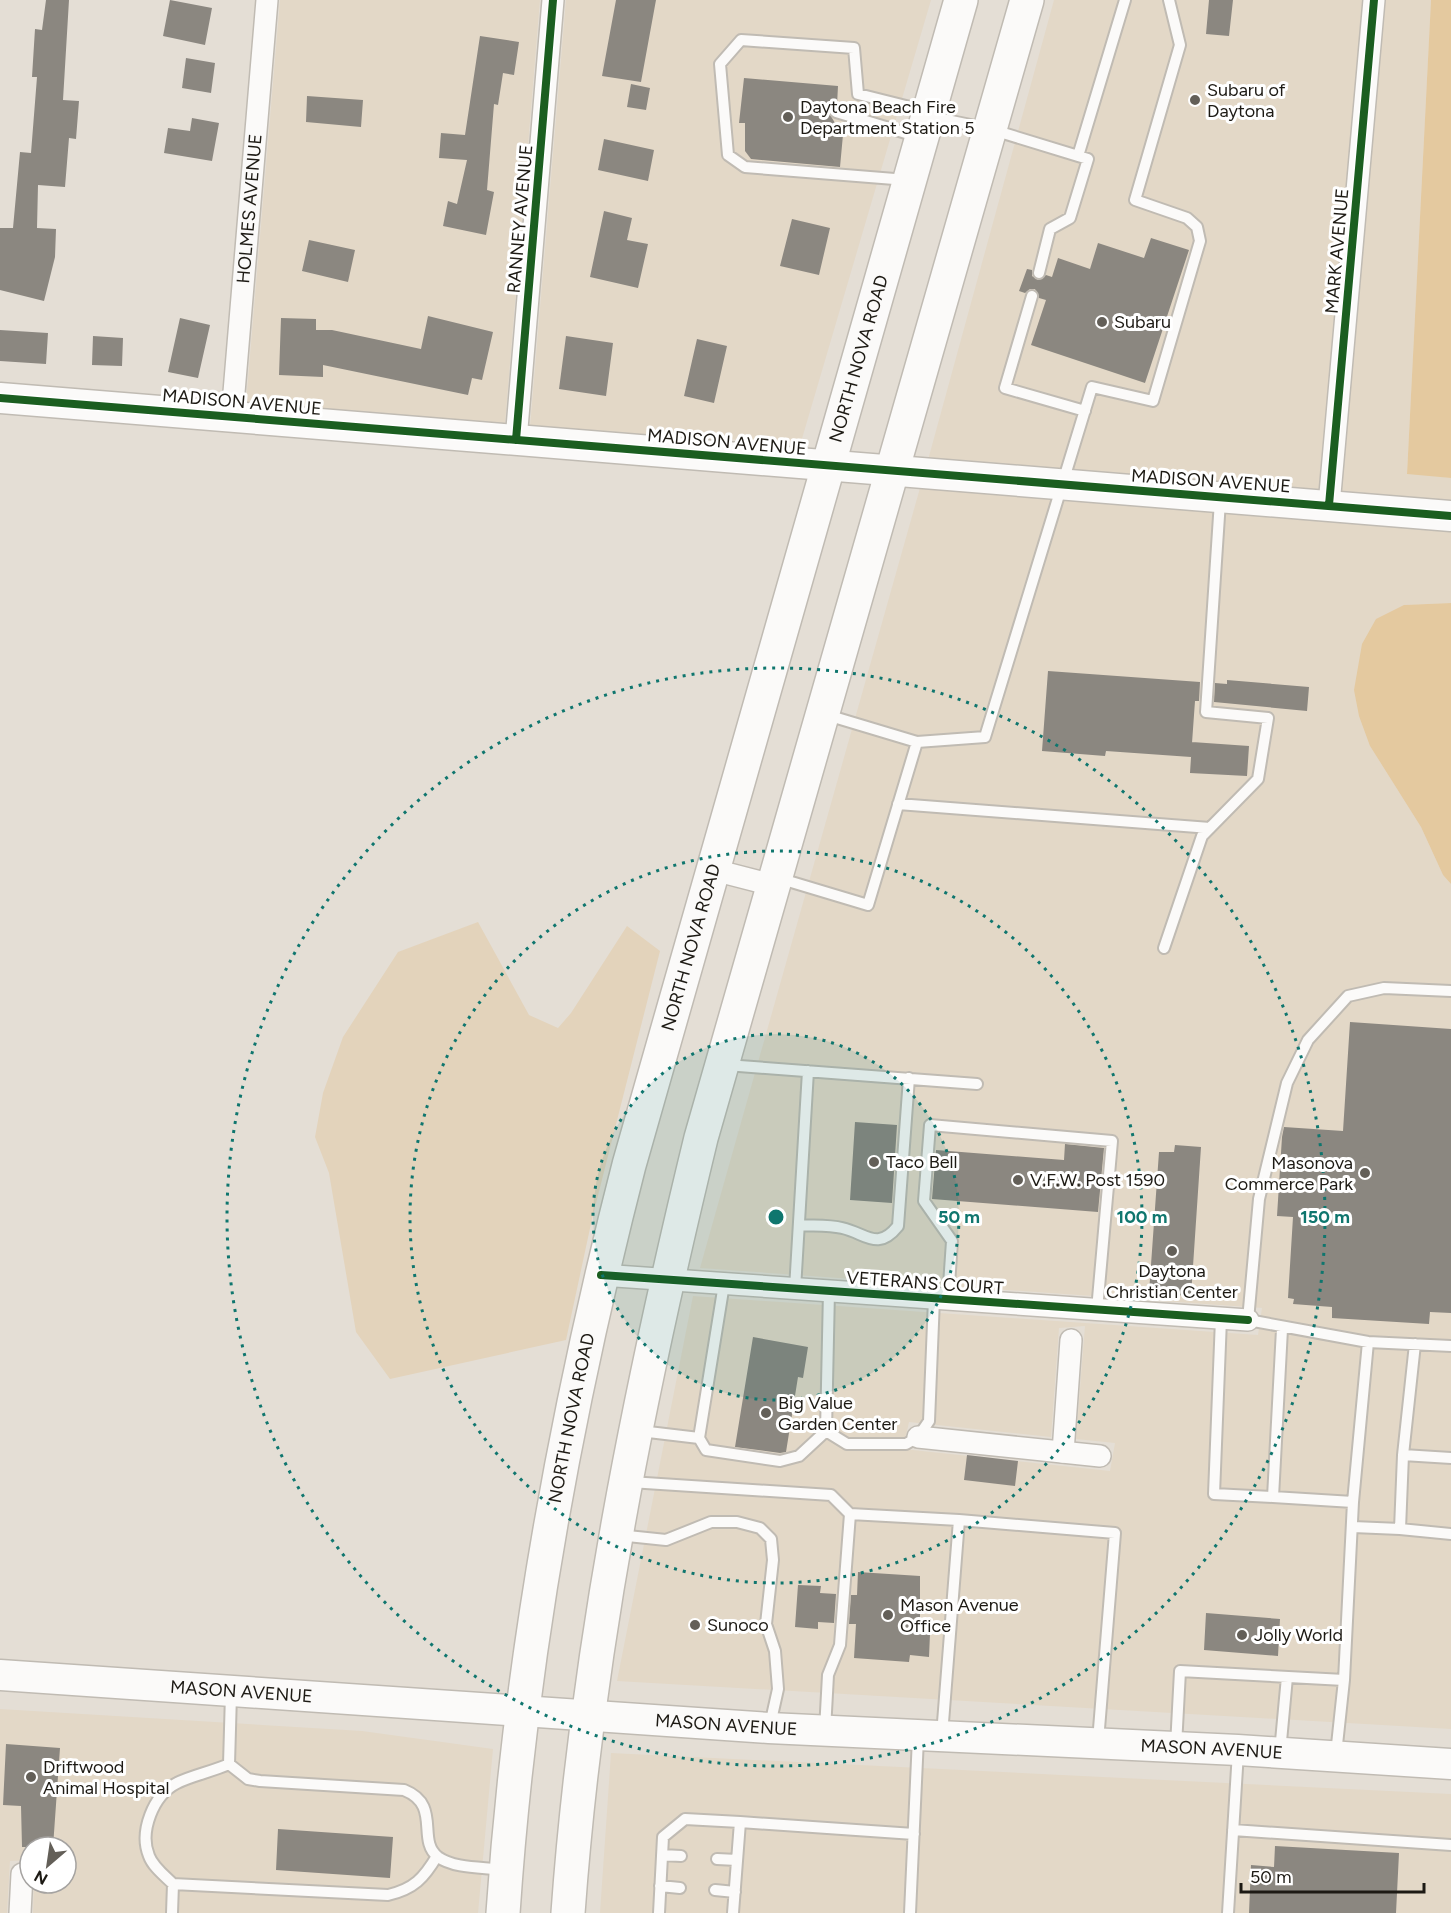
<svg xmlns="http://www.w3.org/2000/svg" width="1451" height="1913" font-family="Figtree,sans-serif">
	<rect width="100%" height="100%" fill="#e4ded5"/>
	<path fill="#e3d8c7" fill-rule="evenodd" d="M 280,0 L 540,0 L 505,424 L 246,403 Z
		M 566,0 L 931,0 L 801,442 L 643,436 L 530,427 Z
		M 1054,0 L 1431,0 L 1407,473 L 1451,478 L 1451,502 L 928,460 Z
		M 920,488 L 1451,530 L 1451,603 L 1404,605 L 1370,746 L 1421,827 L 1443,875 L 1451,884 L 1451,1729 L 617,1681 L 693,1296 L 1258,1335 L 1262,1308 L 700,1268 ZM 1085,1326 L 1076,1439 L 1115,1443 L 1110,1471 L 903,1449 L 909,1422 L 1051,1437 L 1059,1328 Z
		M 0,1709 L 362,1731 L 493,1749 L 478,1913 L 33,1913 L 34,1883 L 66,1883 L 66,1847 L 30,1847 L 30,1860 L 10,1861 L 7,1913 L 0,1913 Z
		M 611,1753 L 1451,1794 L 1451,1913 L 600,1913 Z"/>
	<path fill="#e3d3bb" d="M 478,922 L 529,1015 L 558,1028 L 571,1013 L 627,926 L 660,951 L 592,1219 L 566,1340 L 390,1379 L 356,1332 L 329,1173 L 315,1137 L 323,1093 L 343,1037 L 398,952 Z"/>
	<path fill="#e4c99f" d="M 1431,0 L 1451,0 L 1451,478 L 1407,474 Z
		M 1451,603 L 1451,884 L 1443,875 L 1421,827 L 1370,746 L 1359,716 L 1354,690 L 1362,644 L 1376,619 L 1404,605 Z"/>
	<path fill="#8b8780" d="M 46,0 L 69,0 L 63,100 L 79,101 L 76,139 L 69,138 L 65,187 L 38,185 L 37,228 L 56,229 L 55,257 L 44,301 L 0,290 L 0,228 L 13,228 L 20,152 L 31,153 L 37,77 L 32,77 L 35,29 L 42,30 Z
		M 170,0 L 212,8 L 205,45 L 163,36 Z
		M 616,0 L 656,0 L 641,82 L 602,76 Z
		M 1209,0 L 1233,0 L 1229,36 L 1206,34 Z
		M 480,36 L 519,42 L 514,75 L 503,73 L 498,105 L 494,104 L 487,190 L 494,192 L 486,235 L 443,226 L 448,201 L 457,204 L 467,160 L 439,158 L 441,133 L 465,135 Z
		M 186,58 L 215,63 L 211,93 L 182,88 Z
		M 744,78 L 838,86 L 837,105 L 830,107 L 829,113 L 835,123 L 844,124 L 840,167 L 751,159 L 745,151 L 745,123 L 739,123 Z
		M 631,84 L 650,88 L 646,110 L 627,107 Z
		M 307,96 L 363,100 L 361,127 L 306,122 Z
		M 192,118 L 219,123 L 212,161 L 164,153 L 168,128 L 190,131 Z
		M 604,139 L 654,150 L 648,181 L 598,170 Z
		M 604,211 L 632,218 L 627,240 L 648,244 L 638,288 L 590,277 Z
		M 792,219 L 830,228 L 819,275 L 780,266 Z
		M 1151,238 L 1189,250 L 1145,383 L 1031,345 L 1046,300 L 1039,298 L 1035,289 L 1030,289 L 1025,293 L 1019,291 L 1027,269 L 1032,270 L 1032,276 L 1038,280 L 1046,275 L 1052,277 L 1058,258 L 1090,269 L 1098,243 L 1144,258 Z
		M 309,240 L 355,250 L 348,282 L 302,271 Z
		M 428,316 L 493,332 L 482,380 L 472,378 L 468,395 L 323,365 L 323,377 L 279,375 L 281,318 L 316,319 L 316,330 L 332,330 L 421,349 Z
		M 180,318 L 210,325 L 198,378 L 168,372 Z
		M 0,330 L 48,333 L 46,364 L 0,361 Z
		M 93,336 L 123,338 L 122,366 L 92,365 Z
		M 566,336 L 613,343 L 606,396 L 559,389 Z
		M 697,339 L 727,346 L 714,403 L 684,396 Z
		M 1048,671 L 1200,682 L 1199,701 L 1195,701 L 1191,757 L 1106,751 L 1105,756 L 1042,751 Z
		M 1227,680 L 1309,687 L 1307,711 L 1214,702 L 1215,683 L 1227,684 Z
		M 1192,742 L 1249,746 L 1247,776 L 1190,773 Z
		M 1350,1022 L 1451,1029 L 1451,1313 L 1430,1312 L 1429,1324 L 1332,1318 L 1332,1307 L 1293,1304 L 1294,1299 L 1288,1298 L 1293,1217 L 1277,1216 L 1282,1137 L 1284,1127 L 1343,1131 Z
		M 855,1122 L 897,1125 L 892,1203 L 850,1200 Z
		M 1065,1144 L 1104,1148 L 1098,1212 L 932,1199 L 936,1150 L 1064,1160 Z
		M 1175,1145 L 1201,1147 L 1191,1296 L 1149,1293 L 1159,1152 L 1174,1152 Z
		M 753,1337 L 808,1347 L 803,1378 L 798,1377 L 786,1452 L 780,1453 L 735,1447 Z
		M 967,1455 L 1018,1461 L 1015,1486 L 964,1480 Z
		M 858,1572 L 920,1576 L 920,1634 L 930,1634 L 929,1657 L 910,1655 L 909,1662 L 854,1658 L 856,1624 L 849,1624 L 851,1595 L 857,1595 Z
		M 798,1585 L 821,1586 L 820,1593 L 836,1594 L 834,1623 L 818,1622 L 818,1629 L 795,1627 Z
		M 1206,1613 L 1280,1619 L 1278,1656 L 1204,1650 Z
		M 6,1744 L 60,1748 L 53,1847 L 22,1847 L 21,1806 L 3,1805 Z
		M 278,1829 L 393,1837 L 390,1878 L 276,1870 Z
		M 1275,1846 L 1399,1853 L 1396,1913 L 1249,1913 L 1251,1865 L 1274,1867 Z"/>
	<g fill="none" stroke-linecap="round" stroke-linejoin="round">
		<g stroke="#c0bbb3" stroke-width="14">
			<path id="lane" d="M 836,112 L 919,137
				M 932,117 L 990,129 L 1088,159 L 1070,218 L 1050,229 L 1039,273
				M 1078,156 L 1125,0
				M 907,180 L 745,167 L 728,155 L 720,64 L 741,40 L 854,48 L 858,94 L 926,111
				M 1032,296 L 1005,388 L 1085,411
				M 917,742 L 985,737 L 1092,387 L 1153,401 L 1200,241 L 1197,227 L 1187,218 L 1135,200 L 1180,45 L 1169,0
				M 898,804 L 1210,828
				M 778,878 L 868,905 L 917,742 L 827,715
				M 1164,948 L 1202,836 L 1258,779 L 1268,718 L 1206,712 L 1220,501
				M 1451,991 L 1384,988 L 1348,996 L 1308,1040 L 1287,1083 L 1259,1199 L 1248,1320 L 1368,1342 L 1451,1346
				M 726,1065 L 977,1084
				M 799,1225 C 813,1226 829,1225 842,1228 C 866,1233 877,1252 898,1226 L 909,1078
				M 724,1284 L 699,1438 L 706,1450 L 780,1461 L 799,1456 L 826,1431
				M 795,1289 L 808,1071
				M 829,1291 L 826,1431 L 847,1444 L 906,1444 L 918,1437 L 929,1421 L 934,1299
				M 948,1300 L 952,1241 L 924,1201 L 930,1125 L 1112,1141 L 1097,1310
				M 1221,1319 L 1214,1494 L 1273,1497
				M 1282,1329 L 1273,1497 L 1353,1502
				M 1415,1344 L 1403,1455 L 1451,1458
				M 640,1431 L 699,1438
				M 630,1482 L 831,1495 L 850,1514 L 959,1520
				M 1353,1527 L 1400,1529 L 1403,1455
				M 1400,1529 L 1451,1534
				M 618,1535 L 666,1540 L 711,1522 L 737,1522 L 760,1528 L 771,1539 L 773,1560 L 766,1624 L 775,1651 L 778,1689 L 770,1725
				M 231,1694 L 229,1764 L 248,1779 L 260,1781 L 404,1790 C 442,1805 416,1840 438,1857 C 455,1869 484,1867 503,1870
				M 825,1730 L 828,1675 L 840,1645 L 850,1514
				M 942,1735 L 959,1520 L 1115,1533 L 1098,1741
				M 1176,1746 L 1180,1671 L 1344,1680
				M 1280,1752 L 1287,1677
				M 1336,1754 L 1344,1680 L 1353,1502 L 1368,1342
				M 229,1764 C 214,1771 190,1776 177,1783 C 153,1795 139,1832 149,1856 C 153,1867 165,1876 173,1884 L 388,1895 C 414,1889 424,1878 437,1856
				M 1233,1830 L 1451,1845
				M 662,1855 L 681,1856
				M 717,1859 L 737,1860
				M 660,1886 L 680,1888
				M 715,1890 L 735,1892
				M 172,1913 L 173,1884
				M 659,1913 L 663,1837 L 685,1819 L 740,1822
				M 733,1913 L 740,1822 L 914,1834
				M 910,1913 L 918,1738
				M 1228,1913 L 1238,1752"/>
		</g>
		<g stroke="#c0bbb3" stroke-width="24">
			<g id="street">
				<path id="s1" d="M 232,416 L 267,0"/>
				<path d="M 516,440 L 553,0"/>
				<path d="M 1329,505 L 1374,0"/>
				<path d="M 714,870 L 772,885"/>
				<path d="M 601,1275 L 1248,1320"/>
				<path d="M 918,1437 L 1100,1456"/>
				<path d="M 1063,1452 L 1071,1340"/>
				<path d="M 20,1913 L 22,1874"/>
			</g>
		</g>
		<g stroke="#c0bbb3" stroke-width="33">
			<g id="secondary">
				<path d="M 0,398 L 1451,516"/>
				<path id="s2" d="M 0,1675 L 769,1728 L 1238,1750 L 1451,1764"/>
			</g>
		</g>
		<g stroke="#c0bbb3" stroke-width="36">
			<g id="primary">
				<path id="s3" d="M 503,1913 C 520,1660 566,1410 629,1165 L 961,0"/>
				<path d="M 568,1913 C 587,1650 639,1393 701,1138 L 1027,0"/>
			</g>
		</g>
		<use href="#lane" stroke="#fbfaf9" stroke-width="10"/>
		<use href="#street" stroke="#fbfaf9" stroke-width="21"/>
		<use href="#secondary" stroke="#fbfaf9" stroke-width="30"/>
		<use href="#primary" stroke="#fbfaf9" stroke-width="33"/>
		<g stroke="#fff" stroke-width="11">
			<path id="cycleway" d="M 0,398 L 1451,516
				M 516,440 L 553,0
				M 1329,505 L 1374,0
				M 601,1275 L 1248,1320"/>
		</g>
		<use href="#cycleway" stroke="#1b5e20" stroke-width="8"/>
	</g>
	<circle cx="776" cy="1217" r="183" fill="#0f766e" fill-opacity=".12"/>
	<g fill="none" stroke="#0f766e" stroke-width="3" stroke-dasharray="3 6">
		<circle cx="776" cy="1217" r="183"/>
		<circle cx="776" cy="1217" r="366"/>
		<circle cx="776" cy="1217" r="549"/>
	</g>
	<g fill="#635f58" stroke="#fff" stroke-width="2">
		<circle cx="1195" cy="100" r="6"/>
		<circle cx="788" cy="117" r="6"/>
		<circle cx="1102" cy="322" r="6"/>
		<circle cx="874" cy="1162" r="6"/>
		<circle cx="1365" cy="1173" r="6"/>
		<circle cx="1018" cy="1180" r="6"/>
		<circle cx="1172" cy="1251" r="6"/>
		<circle cx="766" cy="1413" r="6"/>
		<circle cx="888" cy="1615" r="6"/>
		<circle cx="695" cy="1625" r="6"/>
		<circle cx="1242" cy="1635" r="6"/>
		<circle cx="31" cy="1777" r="6"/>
	</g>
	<g text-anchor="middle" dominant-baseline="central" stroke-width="6" stroke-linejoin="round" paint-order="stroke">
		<g font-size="18" fill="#1d1a14" stroke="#fff" text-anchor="start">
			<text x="1207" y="90">Subaru of<tspan x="1207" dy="21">Daytona</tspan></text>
			<text x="800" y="107">Daytona Beach Fire<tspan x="800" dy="21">Department Station 5</tspan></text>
			<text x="1114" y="322">Subaru</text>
			<text x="886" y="1162">Taco Bell</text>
			<text x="1353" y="1163" text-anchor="end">Masonova<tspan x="1353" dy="21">Commerce Park</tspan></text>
			<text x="1030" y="1180">V.F.W. Post 1590</text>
			<text x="1172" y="1271" text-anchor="middle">Daytona<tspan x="1172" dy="21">Christian Center</tspan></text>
			<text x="778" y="1403">Big Value<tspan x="778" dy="21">Garden Center</tspan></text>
			<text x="900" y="1605">Mason Avenue<tspan x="900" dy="21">Office</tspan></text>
			<text x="707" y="1625">Sunoco</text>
			<text x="1254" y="1635">Jolly World</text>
			<text x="43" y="1767">Driftwood<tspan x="43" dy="21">Animal Hospital</tspan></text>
		</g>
		<g font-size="18" fill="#1d1a14" stroke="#fff">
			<text stroke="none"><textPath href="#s1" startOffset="208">HOLMES AVENUE</textPath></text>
			<text transform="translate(520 219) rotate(-85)">RANNEY AVENUE</text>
			<text transform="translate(1337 251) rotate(-85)">MARK AVENUE</text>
			<text stroke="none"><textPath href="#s3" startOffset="1598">NORTH NOVA ROAD</textPath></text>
			<text transform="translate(242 402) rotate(5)">MADISON AVENUE</text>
			<text transform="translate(727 442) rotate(5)">MADISON AVENUE</text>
			<text transform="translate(1211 481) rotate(4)">MADISON AVENUE</text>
			<text stroke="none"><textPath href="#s3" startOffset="986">NORTH NOVA ROAD</textPath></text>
			<text transform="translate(925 1283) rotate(4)">VETERANS COURT</text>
			<text stroke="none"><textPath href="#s3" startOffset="500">NORTH NOVA ROAD</textPath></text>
			<text stroke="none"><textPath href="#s2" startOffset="242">MASON AVENUE</textPath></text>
			<text stroke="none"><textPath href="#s2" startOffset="728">MASON AVENUE</textPath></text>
			<text stroke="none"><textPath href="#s2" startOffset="1214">MASON AVENUE</textPath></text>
		</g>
	</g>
	<circle cx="776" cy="1217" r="9" fill="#0f766e" stroke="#fff" stroke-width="3"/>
	<g font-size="18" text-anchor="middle" font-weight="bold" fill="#0f766e" stroke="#fff" stroke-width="6" stroke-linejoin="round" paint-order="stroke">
		<text x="959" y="1223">50 m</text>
		<text x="1142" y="1223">100 m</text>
		<text x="1325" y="1223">150 m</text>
	</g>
	<g transform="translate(48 1865) rotate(209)"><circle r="28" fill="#ffffff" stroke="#a5a3a1" stroke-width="1.5"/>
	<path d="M0-4.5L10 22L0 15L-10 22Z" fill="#635f58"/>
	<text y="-9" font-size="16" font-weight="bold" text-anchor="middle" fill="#1d1a14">N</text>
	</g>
	<path d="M1241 1883v9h183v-9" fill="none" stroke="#1d1a14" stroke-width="3"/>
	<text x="1250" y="1883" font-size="18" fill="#1d1a14" stroke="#ffffff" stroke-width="4.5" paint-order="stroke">50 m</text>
</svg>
